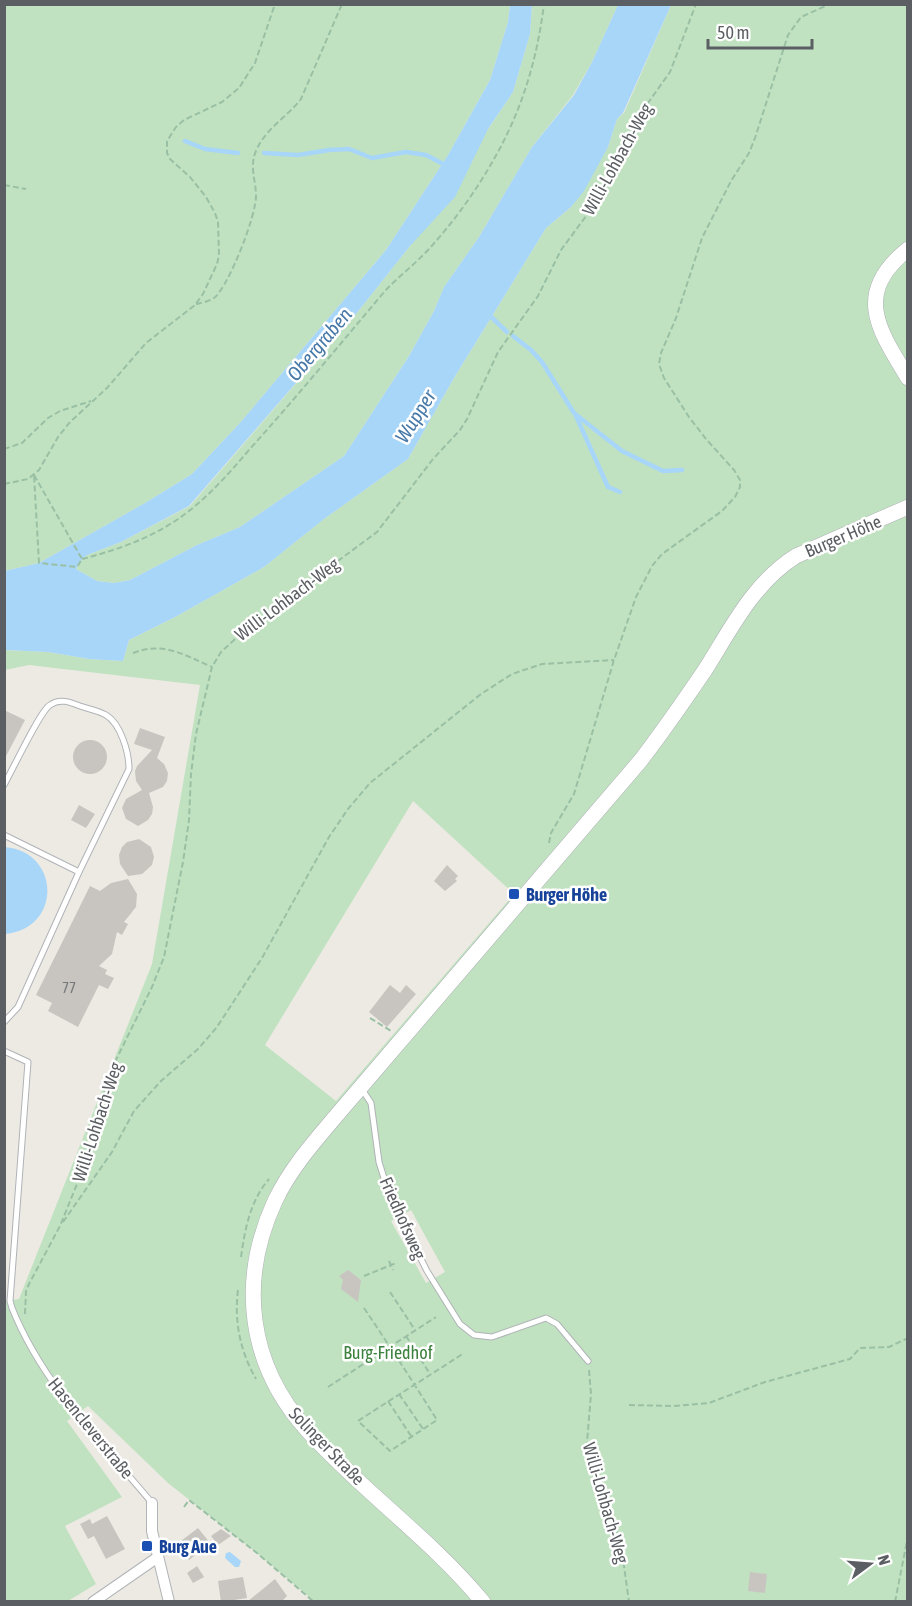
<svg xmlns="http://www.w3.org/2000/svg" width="912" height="1606" font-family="'Asap Condensed',sans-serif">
	<rect width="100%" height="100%" fill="#eceae3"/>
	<path fill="#c1e2c1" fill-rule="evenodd" d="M 4,5 L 510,5 L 508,22 L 490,80 L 448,155 L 386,250 L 239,424 L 192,474 L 145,503 L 39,563 L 5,571 Z
		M 532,5 L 618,5 L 592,62 L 573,95 L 532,147 L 479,237 L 444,287 L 434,311 L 409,356 L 344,456 L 240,527 L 197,545 L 130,580 L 114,583 L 97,581 L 76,569 L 82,559 L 87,555 L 121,542 L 190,506 L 356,314 L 410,246 L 513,92 L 530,34 Z
		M 671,5 L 907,5 L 907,1601 L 314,1601 L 257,1553 L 168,1483 L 88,1406 L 67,1421 L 122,1497 L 65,1526 L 96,1584 L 68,1601 L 5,1601 L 5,1301 L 19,1299 L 152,964 L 200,685 L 29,665 L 5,670 L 4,650 L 48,652 L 89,659 L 123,661 L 129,640 L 177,616 L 264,567 L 324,519 L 408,459 L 454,378 L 546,228 L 571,207 L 608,147 L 617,119 L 624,113 ZM 413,801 L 514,894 L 336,1101 L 265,1045 ZM 411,1210 L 445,1272 L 426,1283 L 391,1221 Z"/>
	<path fill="#a7d6f8" d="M 510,5 L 532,5 L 530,34 L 513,92 L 488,129 L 455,197 L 410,246 L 356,314 L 189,506 L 121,542 L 87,555 L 82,559 L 76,569 L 97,581 L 114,583 L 130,580 L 197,545 L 240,527 L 344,456 L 409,356 L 434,311 L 444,287 L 479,237 L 532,147 L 574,95 L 592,62 L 618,5 L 671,5 L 623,113 L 617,119 L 608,147 L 584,191 L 571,207 L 546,228 L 454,378 L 408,459 L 324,519 L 264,567 L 177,616 L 129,640 L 123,661 L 89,659 L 48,652 L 5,650 L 5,571 L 39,563 L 145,503 L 192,474 L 239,424 L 386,250 L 448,155 L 490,80 L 508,22 Z
		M 5,847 C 61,852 62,929 5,934 Z
		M 230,1552 L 241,1561 L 239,1567 L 235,1567 L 225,1558 L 226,1553 Z"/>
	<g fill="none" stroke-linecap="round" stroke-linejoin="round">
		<path stroke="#a7d6f8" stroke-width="4.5" d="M 185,141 L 205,149 L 238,153
			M 264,153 L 298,155 L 329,150 L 349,149 L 372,158 L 406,152 L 426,155 L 447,166
			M 487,313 L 507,332
			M 513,336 L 531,350 L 542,362 L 574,413 L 622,451 L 663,471 L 682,470
			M 576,416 L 608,487 L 620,492"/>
	</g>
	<path fill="#c8c5c0" d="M 4,710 L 25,720 L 4,760 Z
		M 140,728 L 165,737 L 157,758 L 164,764 L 168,773 L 167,781 L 163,787 L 149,793 L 153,807 L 152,814 L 148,820 L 138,826 L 126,819 L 122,808 L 126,799 L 142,790 L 136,781 L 135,771 L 137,766 L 152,750 L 134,744 Z
		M73 757a17 17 0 1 1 34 0a17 17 0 1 1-34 0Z
		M 79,805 L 95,814 L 86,828 L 71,820 Z
		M 139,839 L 151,847 L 154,857 L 152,865 L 142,874 L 128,876 L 120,864 L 119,855 L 122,847 L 127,842 Z
		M 447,865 L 458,876 L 455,879 L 457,881 L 445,891 L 434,881 Z
		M 128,879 L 137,894 L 136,907 L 124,922 L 128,924 L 122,935 L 117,932 L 112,954 L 99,966 L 107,970 L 105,974 L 114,978 L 108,989 L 99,985 L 78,1027 L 48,1011 L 52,1003 L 36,995 L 90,886 L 100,891 L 111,883 Z
		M 390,985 L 400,993 L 406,985 L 416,994 L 387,1027 L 369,1012 Z
		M 348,1270 L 361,1280 L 358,1302 L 341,1289 L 343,1280 L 339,1276 Z
		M 107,1516 L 125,1549 L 106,1559 L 94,1536 L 88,1539 L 80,1524 L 90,1519 L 92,1524 Z
		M 198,1528 L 210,1543 L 189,1560 L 177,1544 Z
		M 221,1529 L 231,1536 L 218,1545 L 211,1536 Z
		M 197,1566 L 204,1577 L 193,1583 L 187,1573 Z
		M 750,1572 L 767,1574 L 765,1593 L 748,1591 Z
		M 243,1577 L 247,1598 L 221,1602 L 218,1581 Z
		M 275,1579 L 287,1596 L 281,1602 L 247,1602 Z"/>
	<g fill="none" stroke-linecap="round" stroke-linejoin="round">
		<g stroke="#b0b3b7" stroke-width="7">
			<path id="service" d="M 4,785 C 12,771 40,711 50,705 C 60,698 70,702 80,706 C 89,709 99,711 106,715 C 121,724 129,753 129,769 L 79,872 L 18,1007 L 4,1022
				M 4,835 L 79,872
				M 4,1051 L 28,1062 L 10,1301 L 12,1308 C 42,1383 101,1442 152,1503
				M 361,1088 L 371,1103 L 379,1162 L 389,1194 L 427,1271 L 460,1324 L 474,1335 L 492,1337 L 546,1318 L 557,1324 L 588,1361"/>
		</g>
		<g stroke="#b0b3b7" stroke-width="12">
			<path id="minor" d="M 152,1503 L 152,1531 L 169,1602
				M 93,1602 L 158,1557"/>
		</g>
		<g stroke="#afb2b7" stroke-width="16">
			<path id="secondary" d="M 908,249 C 853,293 878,329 908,378
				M 483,1602 C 430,1538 362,1491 307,1430 C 248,1364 238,1281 275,1201 C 290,1169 314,1142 336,1116 L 641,760 C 663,731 684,701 705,670 C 731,629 753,583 796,556 L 908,507"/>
		</g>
		<path stroke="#99c0a4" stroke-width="2" stroke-dasharray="6 3" stroke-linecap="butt" d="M 4,185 L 26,189
			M 196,304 C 202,303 209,301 214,298 C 229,286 256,216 256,196 C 256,180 249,167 256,151 C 265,129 287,117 301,99 L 342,4
			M 4,449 L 22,443 L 48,418 L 60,411 L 91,401
			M 34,475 L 82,559 L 77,567 L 39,563 Z
			M 4,484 L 28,479 L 39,470 L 58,437 L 70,422 L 107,388 L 146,343 L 195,305 L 203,294 L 217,264 L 219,255 L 218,222 L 215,213 L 206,197 L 190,177 L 170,159 L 167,153 L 167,141 L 176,127 L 184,120 L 222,102 L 239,88 L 255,63 L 275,4
			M 82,559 C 121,549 157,536 189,511 C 212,493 230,472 249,450 C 296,398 340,344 385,291 C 398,277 414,265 428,250 C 453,223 476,191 494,159 C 522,110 537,60 544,4
			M 133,653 C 163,641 184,655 212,667
			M 549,843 L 551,833 L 574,794 L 614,660 L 636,597 L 652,566 L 662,554 L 722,511 L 735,497 L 740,487 L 740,480 L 734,470 L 706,439 L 689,417 L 664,378 L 659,364 L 661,353 L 676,318 L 702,238 L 731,181 L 749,153 L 755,138 L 788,35 L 801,17 L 830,4
			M 370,1018 L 391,1031
			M 63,1222 L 112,1152 L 134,1111 L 161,1081 L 198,1049 L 217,1027 L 262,958 L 329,837 L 348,809 L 370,783 L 481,694 L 512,674 L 542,664 L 614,660
			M 241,1257 C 245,1229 250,1201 269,1179
			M 389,1261 L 393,1270
			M 364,1276 L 396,1263
			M 238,1290 C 234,1321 240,1351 256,1379
			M 390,1292 L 415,1330
			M 364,1308 C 389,1345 413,1382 437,1420 L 390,1451 L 358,1421 C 393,1398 429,1376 464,1353
			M 25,1314 L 26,1291 L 29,1284 L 60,1226 L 90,1152 L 96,1121 L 110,1072 L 152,987 L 164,957 L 183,862 L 189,820 L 191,774 L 196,734 L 212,667 L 221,652 L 246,629 L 377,532 L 433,459 L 460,430 L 467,419 L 498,352 L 538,296 L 561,250 L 589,212 L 605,185 L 643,110 L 670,72 L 696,4
			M 406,1336 L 430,1374
			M 589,1370 L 591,1394 L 587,1442 L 612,1513 L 622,1552 L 629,1602
			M 328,1387 L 436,1317
			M 399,1394 L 423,1429
			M 388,1401 L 411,1436
			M 629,1405 L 674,1406 L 709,1403 L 765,1382 L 850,1359 L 860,1348 L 889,1347 L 908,1338
			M 184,1507 L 189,1500 L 257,1553 L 314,1602
			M 895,1602 L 908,1536"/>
		<use href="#service" stroke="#fff" stroke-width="5"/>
		<use href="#minor" stroke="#fff" stroke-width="10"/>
		<use href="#secondary" stroke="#fff" stroke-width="15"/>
	</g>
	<g fill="#1a4fb4" stroke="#fff" stroke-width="2">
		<rect x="508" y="888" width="12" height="12" rx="3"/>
		<rect x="141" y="1540" width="12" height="12" rx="3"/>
	</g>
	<g text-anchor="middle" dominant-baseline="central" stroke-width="5" stroke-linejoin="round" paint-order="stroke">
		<g font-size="15" fill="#76787a">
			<text x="69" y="987">77</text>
		</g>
		<g font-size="18" fill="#5b5e62" stroke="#fff">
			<text transform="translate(617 159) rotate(-61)">Willi-Lohbach-Weg</text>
			<text transform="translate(843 536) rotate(-23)">Burger Höhe</text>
			<text transform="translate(287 599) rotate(-37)">Willi-Lohbach-Weg</text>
			<text transform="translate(97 1122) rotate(-72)">Willi-Lohbach-Weg</text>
			<text transform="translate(403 1218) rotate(66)">Friedhofsweg</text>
			<text transform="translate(91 1428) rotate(51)">Hasencleverstraße</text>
			<text transform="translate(327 1446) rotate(46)">Solinger Straße</text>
			<text transform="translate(606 1503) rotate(74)">Willi-Lohbach-Weg</text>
		</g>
		<g font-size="18" font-weight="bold" fill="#164399" stroke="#fff" text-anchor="start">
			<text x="526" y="894">Burger Höhe</text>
			<text x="159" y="1546">Burg Aue</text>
		</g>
		<g font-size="18" fill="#3b813d" stroke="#fff">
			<text x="388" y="1352">Burg-Friedhof</text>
		</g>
		<g font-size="20" font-style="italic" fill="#4678a8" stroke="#fff">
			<text transform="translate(319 344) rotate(-50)">Obergraben</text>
			<text transform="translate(415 416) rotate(-58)">Wupper</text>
		</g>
	</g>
	<rect width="912" height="1606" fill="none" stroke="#5b5e62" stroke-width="12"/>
	<g transform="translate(870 1564) rotate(74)" stroke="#ffffff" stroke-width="4.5" paint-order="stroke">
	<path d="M0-4.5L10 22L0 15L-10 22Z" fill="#5b5e62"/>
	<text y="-9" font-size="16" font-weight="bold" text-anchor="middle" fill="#5b5e62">N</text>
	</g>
	<path d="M708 39v9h104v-9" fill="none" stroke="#5b5e62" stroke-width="3"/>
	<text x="717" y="39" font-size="18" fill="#5b5e62" stroke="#ffffff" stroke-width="4.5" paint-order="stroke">50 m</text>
</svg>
